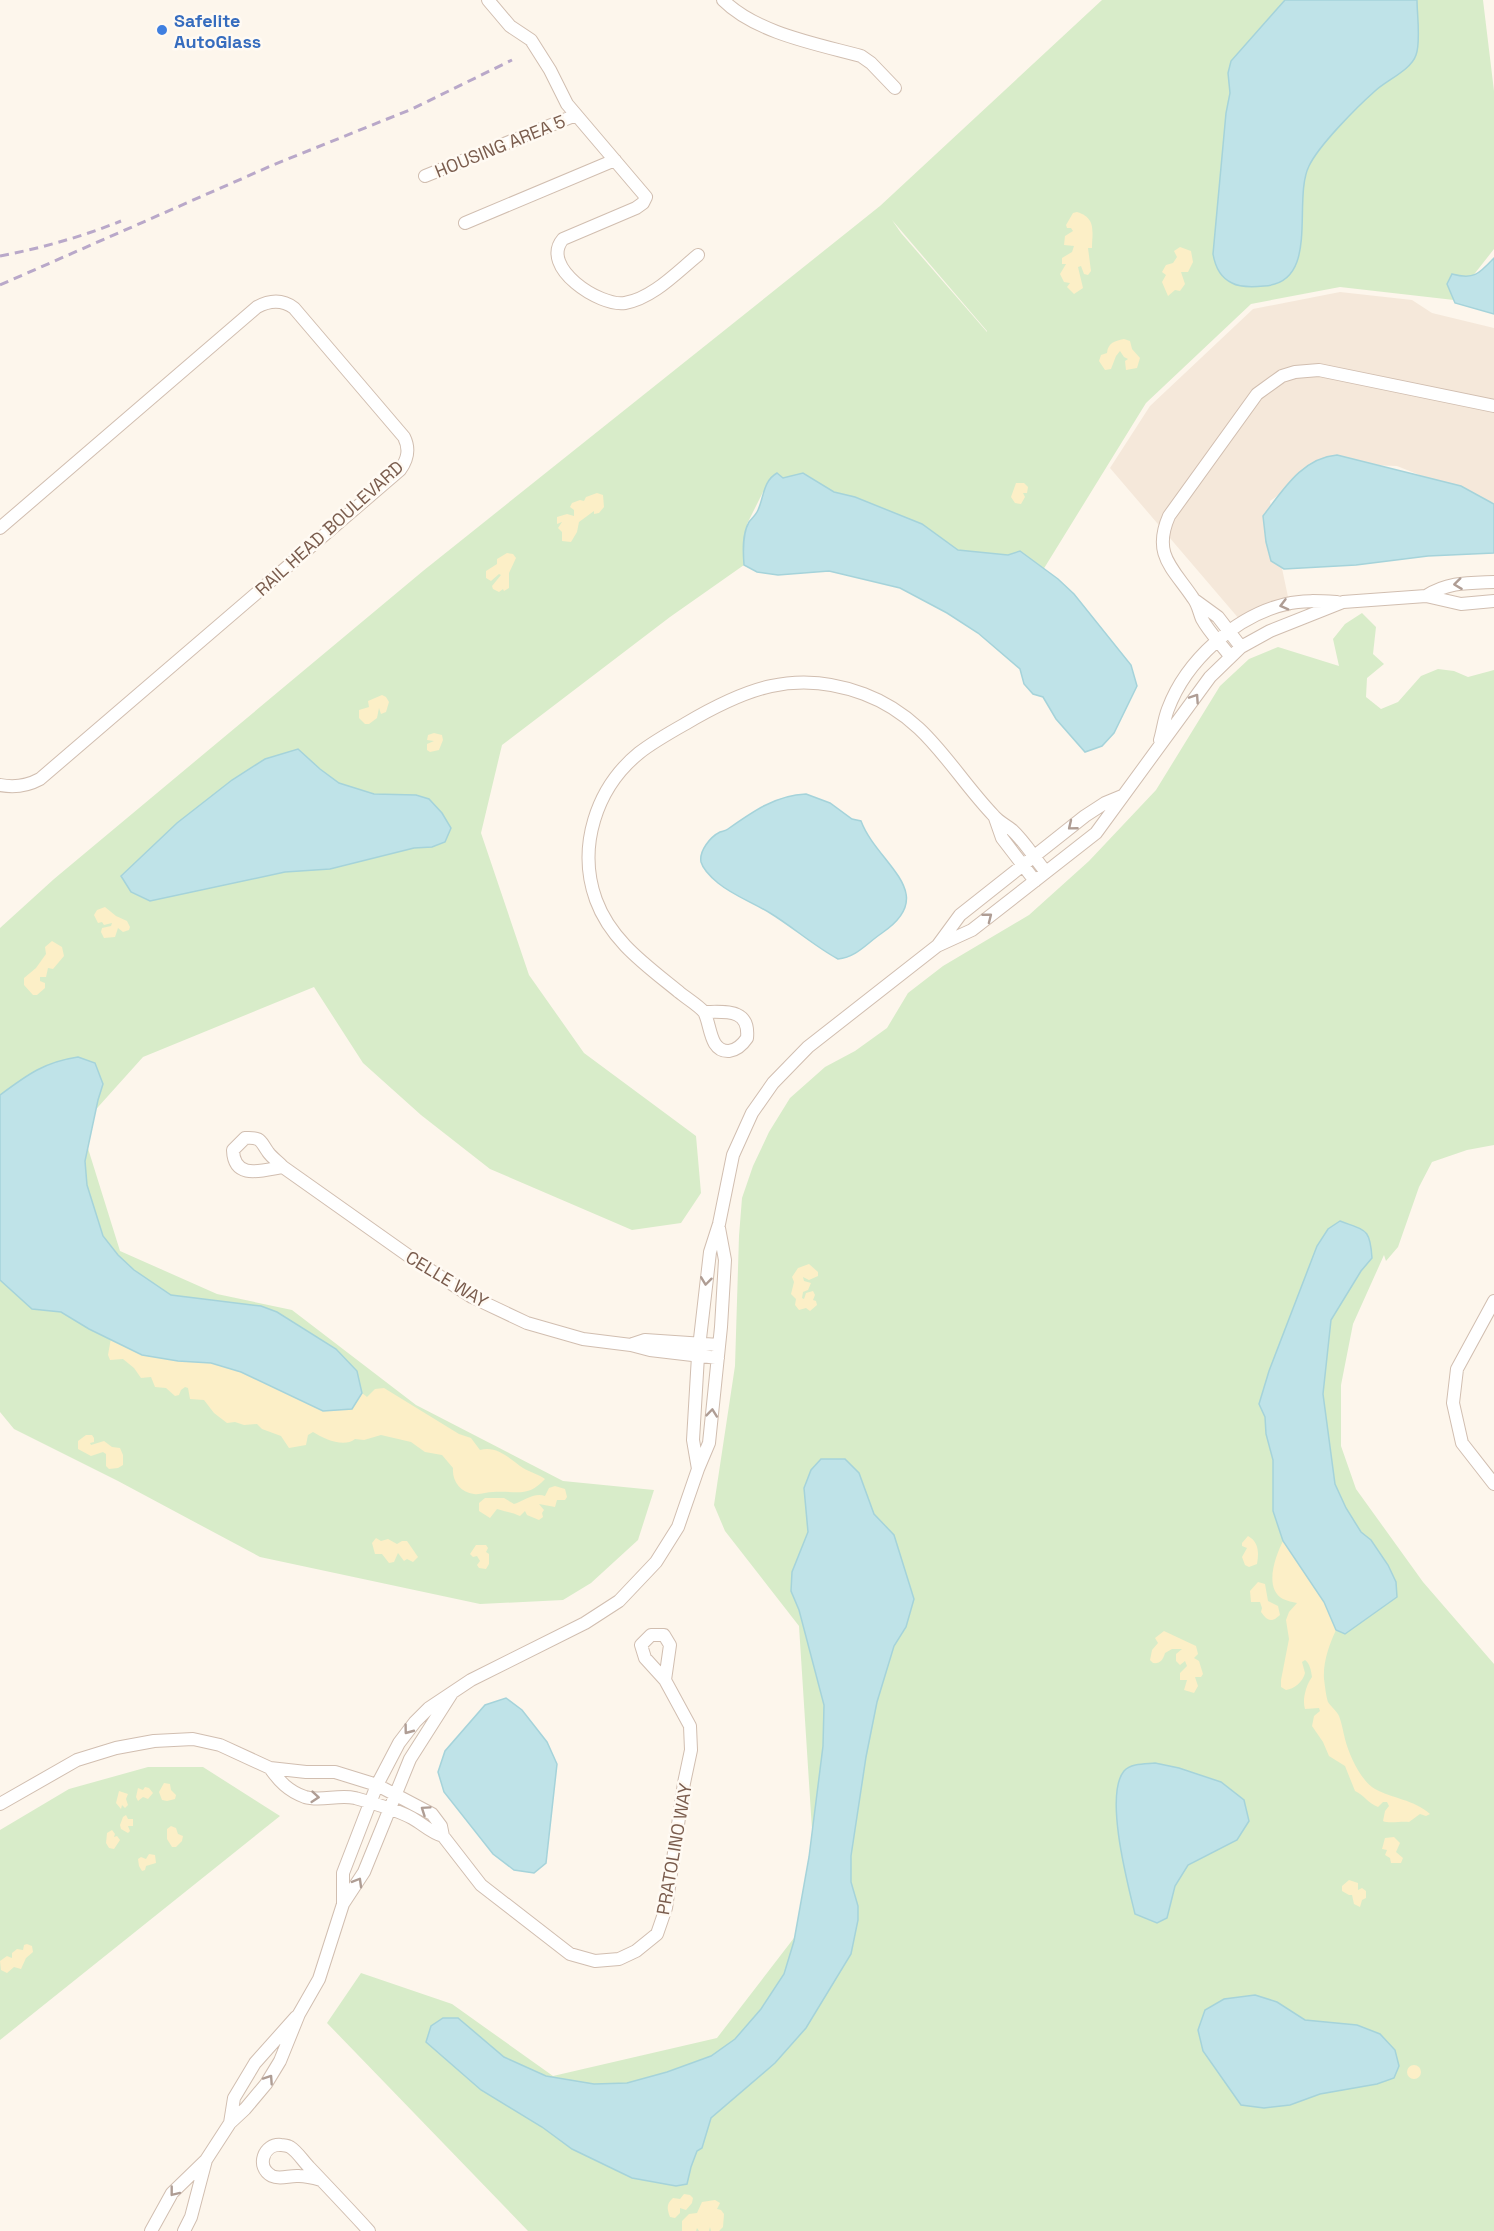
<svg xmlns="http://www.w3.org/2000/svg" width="1494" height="2231" font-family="'Space Grotesk',sans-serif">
	<rect width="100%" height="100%" fill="#fdf6ec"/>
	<path fill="#f5e8da" d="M 1340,292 L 1412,300 L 1432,313 L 1494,328 L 1494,505 L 1397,466 L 1340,464 L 1299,481 L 1270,501 L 1273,526 L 1291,611 L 1240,620 L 1110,468 L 1150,406 L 1253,309 Z"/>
	<path fill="#d8ecc9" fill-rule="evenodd" d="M 1102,0 L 1483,0 L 1494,91 L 1494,249 L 1454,300 L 1340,287 L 1251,304 L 1146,403 L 1043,570 L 1020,551 L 1008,555 L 958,550 L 903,517 L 855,497 L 834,492 L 803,473 L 763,492 L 747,524 L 744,565 L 670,617 L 502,745 L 481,833 L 529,975 L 584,1053 L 696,1136 L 701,1193 L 681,1223 L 632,1230 L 490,1169 L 421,1115 L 363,1063 L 314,987 L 143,1057 L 81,1126 L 120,1251 L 217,1294 L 292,1310 L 416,1405 L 563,1481 L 654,1490 L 638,1540 L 591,1583 L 563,1600 L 480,1604 L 260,1557 L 118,1481 L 14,1429 L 0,1412 L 0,928 L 54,879 L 423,571 L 880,206 ZM 892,220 L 987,331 L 987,332 L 901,233 Z
		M 1362,613 L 1376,627 L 1373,654 L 1384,664 L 1367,678 L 1366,697 L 1381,709 L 1398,702 L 1421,676 L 1438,669 L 1454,671 L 1468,677 L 1494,670 L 1494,1145 L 1467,1150 L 1432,1162 L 1419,1187 L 1398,1247 L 1386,1261 L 1384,1255 L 1353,1324 L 1341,1385 L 1341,1446 L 1356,1489 L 1423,1582 L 1494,1664 L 1494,2231 L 528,2231 L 327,2023 L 361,1973 L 452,2004 L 553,2076 L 717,2038 L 817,1908 L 799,1626 L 725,1531 L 714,1505 L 735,1366 L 739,1236 L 742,1198 L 753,1166 L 769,1132 L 790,1098 L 825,1067 L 855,1051 L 887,1028 L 908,993 L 943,966 L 1029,915 L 1089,861 L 1156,790 L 1220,686 L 1249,659 L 1278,647 L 1339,666 L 1333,639 L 1345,624 Z
		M 148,1767 L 203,1767 L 280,1816 L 0,2040 L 0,1830 L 69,1789 Z"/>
	<path fill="#fcefc7" d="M 1077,212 C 1097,218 1092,232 1092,248 L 1088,248 L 1091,271 L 1088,275 L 1084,274 L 1081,266 L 1078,267 L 1083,288 L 1074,294 L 1067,287 L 1070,283 L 1064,282 L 1060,274 L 1066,264 L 1062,264 L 1062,258 L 1072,252 L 1074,246 L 1064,245 L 1065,236 L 1073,231 L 1071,228 L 1067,228 L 1066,225 L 1073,213 Z
		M 1180,247 L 1191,251 L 1193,262 L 1188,272 L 1181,272 L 1185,284 L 1180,291 L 1175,290 L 1168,296 L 1162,282 L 1166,275 L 1162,272 L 1166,265 L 1173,263 L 1177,257 L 1174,251 Z
		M 1124,339 L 1130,341 L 1132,349 L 1140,358 L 1137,368 L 1126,370 L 1125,361 L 1128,359 L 1124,357 L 1120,351 L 1116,356 L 1111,369 L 1105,370 L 1099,361 L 1101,355 L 1107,353 C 1108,343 1114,341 1124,339 Z
		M 1016,483 L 1024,483 L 1028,487 L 1027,493 L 1023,493 L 1025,497 L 1021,504 L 1015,503 L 1011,497 Z
		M 597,493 L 603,495 L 604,507 L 599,513 L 594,514 L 594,511 L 579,522 L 577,532 L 571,542 L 562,541 L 562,532 L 558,528 L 562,522 L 557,524 L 557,517 L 567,514 L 574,516 L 574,510 L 570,507 L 572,503 L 580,500 L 584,501 L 586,497 Z
		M 507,553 L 513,554 L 516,558 L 509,573 L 509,588 L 504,591 L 503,589 L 499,592 L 493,589 L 492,586 L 501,575 L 499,574 L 491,581 L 486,578 L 486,571 L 497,564 L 497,559 Z
		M 382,695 L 386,697 L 389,702 L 386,712 L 381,714 L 379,708 L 377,718 L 369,724 L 365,724 L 359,718 L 359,710 L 369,707 L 368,701 Z
		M 434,733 L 442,735 L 443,740 L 439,750 L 430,752 L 427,750 L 427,744 L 434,741 L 427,740 L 428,735 Z
		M 105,907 L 116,916 L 127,921 L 130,927 L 129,930 L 123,932 L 118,928 L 115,937 L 104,938 L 101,932 L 102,928 L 111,926 L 112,923 L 104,925 L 102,922 L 98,923 L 94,915 L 97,910 Z
		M 52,941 L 62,947 L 64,956 L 53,969 L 48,968 L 46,977 L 40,977 L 40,981 L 45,983 L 45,988 L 37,995 L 33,995 L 24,985 L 24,978 L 36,968 L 46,954 L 45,947 Z
		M 809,1264 L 818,1272 L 818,1276 L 809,1280 L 803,1277 L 804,1281 L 811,1283 L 808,1290 L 803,1292 L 802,1298 L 804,1299 L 806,1293 L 813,1291 L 815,1295 L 813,1300 L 816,1301 L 817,1305 L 810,1311 L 806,1308 L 799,1310 L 795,1305 L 796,1299 L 791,1294 L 794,1282 L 792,1277 L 798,1268 Z
		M 111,1338 L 142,1355 L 178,1361 L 211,1363 L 241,1372 L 323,1411 L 352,1409 L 362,1393 L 367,1397 L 375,1389 L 384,1388 L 459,1434 L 471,1438 L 480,1450 C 497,1445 510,1459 523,1468 C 530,1472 538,1474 545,1479 C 527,1499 515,1490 493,1492 C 487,1492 480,1495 474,1494 C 460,1492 452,1481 453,1468 L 442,1455 L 425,1452 L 411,1442 L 381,1435 L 364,1440 L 355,1439 C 344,1448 324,1439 313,1432 L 308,1435 L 306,1445 L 289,1448 L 281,1436 L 262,1429 L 257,1424 L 244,1425 L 235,1422 L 227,1423 L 214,1413 L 204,1400 L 190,1399 L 188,1388 L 185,1387 L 181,1390 L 179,1395 L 175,1396 L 166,1388 L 155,1387 L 151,1377 L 141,1378 L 134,1368 L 123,1359 L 110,1360 L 108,1355 Z
		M 86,1435 L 92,1435 L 94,1438 L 94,1442 L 90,1443 L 91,1445 L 104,1441 L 112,1447 L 120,1448 L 123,1455 L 123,1465 L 118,1468 L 109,1469 L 106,1466 L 106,1454 L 103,1452 L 91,1456 L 78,1449 L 78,1441 Z
		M 555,1486 L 565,1489 L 567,1497 L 565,1500 L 557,1500 L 555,1507 L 539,1504 L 544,1510 L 542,1513 L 543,1517 L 539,1520 L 527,1515 L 525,1511 L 520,1516 C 512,1512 506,1512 497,1509 L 490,1518 L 479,1511 L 479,1503 L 485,1498 L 504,1498 L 514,1504 C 524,1501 534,1492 545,1496 L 549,1488 Z
		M 1248,1536 C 1259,1542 1259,1553 1257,1564 L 1249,1567 L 1245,1565 L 1242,1557 L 1247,1548 L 1242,1546 L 1242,1543 Z
		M 376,1538 L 381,1541 L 388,1539 L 397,1544 L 402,1541 L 407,1541 L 418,1557 L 413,1562 L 407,1559 L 404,1561 L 398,1553 L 394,1562 L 389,1563 L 382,1554 L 375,1554 L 372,1543 Z
		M 1283,1541 L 1324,1602 L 1336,1630 C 1329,1645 1323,1662 1324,1679 C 1325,1686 1326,1696 1328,1702 C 1331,1707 1337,1711 1339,1716 C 1342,1724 1343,1731 1345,1739 C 1349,1755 1361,1781 1375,1789 C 1393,1799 1413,1799 1430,1814 L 1426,1816 L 1420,1814 L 1409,1822 C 1401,1821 1389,1824 1383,1821 L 1385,1811 L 1389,1806 L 1387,1802 L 1383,1802 L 1378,1807 C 1369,1804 1364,1795 1355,1791 L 1345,1766 L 1329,1756 L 1323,1742 L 1312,1726 L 1314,1716 L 1320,1711 L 1319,1708 L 1305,1709 C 1302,1700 1306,1685 1312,1677 C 1311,1670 1310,1664 1305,1660 L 1302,1662 L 1305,1673 C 1303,1682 1294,1689 1286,1690 L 1281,1687 L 1281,1680 L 1289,1639 L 1286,1620 L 1289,1612 L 1297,1603 C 1293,1602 1287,1601 1283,1599 C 1263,1588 1276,1555 1283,1541 Z
		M 476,1545 L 486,1545 L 488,1548 L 486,1552 L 489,1554 L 489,1564 L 486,1569 L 479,1568 L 477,1565 L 480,1561 L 477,1556 L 473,1557 L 470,1554 Z
		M 1258,1582 L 1265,1584 L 1268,1601 L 1278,1606 L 1280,1615 L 1275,1619 C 1268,1622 1265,1617 1261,1612 L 1262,1608 L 1260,1602 L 1251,1602 L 1250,1591 Z
		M 1164,1631 L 1196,1646 L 1198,1654 L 1194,1658 L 1199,1661 L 1203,1674 L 1201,1677 L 1195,1677 L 1198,1686 L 1194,1693 L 1184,1690 L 1187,1680 L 1180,1680 L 1180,1673 L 1187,1666 L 1185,1661 L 1180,1665 L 1176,1661 L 1176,1654 L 1182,1649 L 1172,1649 L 1165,1653 C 1163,1660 1160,1664 1153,1663 L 1150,1660 L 1152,1650 L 1158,1643 L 1155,1638 Z
		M 164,1783 L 170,1784 L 171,1790 L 176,1795 L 175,1799 L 167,1801 L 162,1800 L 159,1792 Z
		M 145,1787 L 149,1788 L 153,1793 L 148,1799 L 143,1797 L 138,1801 L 136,1797 L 138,1788 L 143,1790 Z
		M 119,1791 L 128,1794 L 126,1799 L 128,1805 L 125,1808 L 122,1805 L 121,1809 L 116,1803 Z
		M 126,1815 L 128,1819 L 133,1819 L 133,1826 L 128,1826 L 130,1831 L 128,1833 L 121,1829 L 120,1825 L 123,1817 Z
		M 171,1826 L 176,1828 L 178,1834 L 183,1836 L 182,1841 L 176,1847 L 172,1847 L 167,1839 L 167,1829 Z
		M 112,1830 L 115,1834 L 114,1837 L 117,1836 L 120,1840 L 114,1849 L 109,1848 L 106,1843 L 107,1833 Z
		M 1394,1837 L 1400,1843 L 1396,1852 L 1403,1858 L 1401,1863 L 1391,1863 L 1390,1858 L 1385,1855 L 1387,1850 L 1382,1849 L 1385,1838 Z
		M 149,1854 L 155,1855 L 156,1863 L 146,1866 L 145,1870 L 142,1871 L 139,1866 L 138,1859 L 141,1857 L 146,1859 Z
		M 1349,1880 L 1358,1883 L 1358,1890 L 1362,1888 L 1366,1891 L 1366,1898 L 1362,1900 L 1360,1907 L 1354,1904 L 1352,1895 L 1349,1895 L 1342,1891 L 1342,1886 Z
		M 27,1944 L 32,1946 L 33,1952 L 26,1958 L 21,1969 L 14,1967 L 7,1973 L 1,1970 L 0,1961 L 7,1956 L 12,1958 L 12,1953 L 17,1949 L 23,1950 L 24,1945 Z
		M1407 2072a7 7 0 1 1 14 0a7 7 0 1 1-14 0Z
		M 684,2194 L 690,2195 L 693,2198 L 692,2203 L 686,2210 L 680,2208 L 680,2213 L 675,2218 L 670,2217 C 667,2209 666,2204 673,2198 L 680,2199 Z
		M 715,2200 L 720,2203 L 717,2209 L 721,2210 L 724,2214 L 723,2227 L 719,2231 L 711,2231 L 710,2227 L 709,2231 L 699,2231 L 697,2228 L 696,2231 L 682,2231 L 682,2221 L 689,2214 L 697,2213 L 702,2202 Z"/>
	<path fill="#bfe3e8" stroke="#a5d3da" stroke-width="1.5" d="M 1285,0 L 1417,0 C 1417,14 1421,42 1416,55 C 1411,70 1387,80 1375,91 C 1357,107 1319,145 1309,166 C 1292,200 1321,283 1264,286 C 1254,287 1241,288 1232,283 C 1221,278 1215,266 1213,254 L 1226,113 L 1230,93 L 1228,73 L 1231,61 Z
		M 1494,258 L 1494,314 L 1455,303 L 1447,284 L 1452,274 C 1474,280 1479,274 1494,258 Z
		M 1337,455 L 1461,486 L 1492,503 L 1494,504 L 1494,553 L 1428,556 L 1356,565 L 1284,569 L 1271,561 L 1266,542 L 1263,516 C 1283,490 1302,458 1337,455 Z
		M 777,473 L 783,478 L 803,473 L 834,492 L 855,497 L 922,524 L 958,550 L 1008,555 L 1020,551 L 1058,579 L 1074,594 L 1131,665 L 1137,686 L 1114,733 L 1102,746 L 1085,752 L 1056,719 L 1043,697 L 1033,694 L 1024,684 L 1020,669 L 978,633 L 947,613 L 900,588 L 829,571 L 778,575 L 757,572 L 744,565 C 743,552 742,534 749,522 C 752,518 756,515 758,510 C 764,497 763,481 777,473 Z
		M 298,749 L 320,769 L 339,783 L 374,794 L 416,795 L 429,799 L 442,813 L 451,828 L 445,842 L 432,847 L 414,848 L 330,869 L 285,872 L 150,901 L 131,892 L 121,876 L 177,823 L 232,780 L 265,759 Z
		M 806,794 L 830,803 L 852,819 L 861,821 C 877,864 941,893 882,933 C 867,943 857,957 838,959 C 814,946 793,927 770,913 C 752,902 734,896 718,883 C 712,878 703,869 701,862 C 699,851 710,837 720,832 C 722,831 726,831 728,829 C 752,812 776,795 806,794 Z
		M 78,1057 L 95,1063 L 103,1084 L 98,1100 L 85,1161 L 87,1185 L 103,1236 L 118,1255 L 134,1270 L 171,1295 L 261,1306 L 277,1312 L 336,1349 L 357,1371 L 362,1393 L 352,1409 L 323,1411 L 241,1372 L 211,1363 L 178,1361 L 142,1355 L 89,1329 L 61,1312 L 32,1309 L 0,1280 L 0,1095 C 27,1075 44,1062 78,1057 Z
		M 1340,1221 C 1366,1231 1370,1228 1372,1258 L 1361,1271 L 1331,1320 L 1323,1394 L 1335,1484 L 1346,1508 L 1361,1532 L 1371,1540 L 1388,1565 L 1396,1582 L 1397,1597 L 1345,1634 L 1336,1630 L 1324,1602 L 1283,1541 L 1273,1511 L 1273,1460 L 1266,1434 L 1265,1417 L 1259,1404 L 1269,1371 L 1317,1246 L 1328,1229 Z
		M 821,1459 L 845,1459 L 859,1473 L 874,1514 L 894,1535 L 914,1599 L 906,1627 L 894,1646 L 877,1702 L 866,1757 L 851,1856 L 851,1882 L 858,1906 L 858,1920 L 851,1954 L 806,2028 L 775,2063 L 711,2118 L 702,2148 L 697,2151 L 691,2167 L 687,2184 L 676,2186 L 632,2178 L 572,2149 L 542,2127 L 481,2090 L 426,2042 L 431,2026 L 443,2018 L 458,2018 L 504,2057 L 546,2076 L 594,2084 L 627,2083 L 667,2072 L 711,2056 L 735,2039 L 761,2009 L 784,1974 L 794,1941 L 809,1857 L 823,1746 L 824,1705 L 799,1610 L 791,1591 L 792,1572 L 808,1532 L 804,1488 L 811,1470 Z
		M 506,1698 L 522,1710 L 547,1742 L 557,1764 L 546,1863 L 534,1873 L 514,1870 L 493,1854 L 444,1792 L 438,1772 L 445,1751 L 485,1705 Z
		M 1155,1763 L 1179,1768 L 1221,1782 L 1244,1800 L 1249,1821 L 1237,1840 L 1188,1865 L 1175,1886 L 1167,1918 L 1157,1923 L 1135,1914 C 1128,1885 1104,1795 1124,1771 C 1131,1763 1146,1764 1155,1763 Z
		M 1255,1995 L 1277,2002 L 1305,2020 L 1357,2025 L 1380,2034 L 1395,2050 L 1399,2066 L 1394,2078 L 1377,2084 L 1320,2094 L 1290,2105 L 1264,2108 L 1241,2105 L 1203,2051 L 1198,2030 L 1205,2010 L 1224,1999 Z"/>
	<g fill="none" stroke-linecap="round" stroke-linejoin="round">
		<g stroke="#d1beb0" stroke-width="14">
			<path id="street" d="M 488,0 L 510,26 L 531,40 L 550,70 L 567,104 L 646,197 L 643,203 L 636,208 L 563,239 C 539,267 600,307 625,303 C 653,298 677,272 698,255
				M 723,0 C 756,33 817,44 861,56 L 871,63 L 895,88
				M 425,176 L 576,115
				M 465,223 L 615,160
				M 0,528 L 257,307 C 270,300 282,299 294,308 L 404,437 C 410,449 408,459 400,470 L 40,779 C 27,786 15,788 0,785
				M 1426,596 C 1448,582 1468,583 1494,582
				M 1196,601 L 1218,617 L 1241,647
				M 1230,656 C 1221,644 1209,632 1202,619 C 1199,612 1198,604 1193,598 C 1173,568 1152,555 1169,516 L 1257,394 L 1282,376 L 1295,372 L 1319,370 L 1494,406
				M 1160,740 C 1163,730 1164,719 1168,709 C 1186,661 1235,616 1286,604 C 1302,600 1319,601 1337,602
				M 995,818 L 1002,838 L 1035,881
				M 938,945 L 960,915 L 1085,816 L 1105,803 L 1122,796
				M 704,1012 C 725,1012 750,1008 747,1038 C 743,1044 737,1050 729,1051 C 709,1052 711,1024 704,1012 C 698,1005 686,998 679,992 C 646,965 611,941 596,900 C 577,847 596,788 639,753 C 653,742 669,733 685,724 C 744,689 795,668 864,694 C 928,718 950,770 994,816 C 999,822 1006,825 1012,830 C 1025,842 1035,859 1046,872
				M 283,1167 C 263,1170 234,1181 233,1150 L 245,1138 C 262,1137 260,1141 268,1152 C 272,1158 279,1162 283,1167 L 413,1259 L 472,1297 L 527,1323 L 583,1339 L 631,1345 L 650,1350 L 718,1358
				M 1494,1301 L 1457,1369 L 1453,1403 L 1462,1443 L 1494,1484
				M 633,1344 L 645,1340 L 719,1345
				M 698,1469 L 693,1440 L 698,1356 L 710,1252 L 719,1224 L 733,1155 L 752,1113 L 773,1083 L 808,1047 L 937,946 L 972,930 L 1096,833 L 1210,677 L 1241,647 L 1270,631 L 1343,602 L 1426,596 L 1461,604 L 1494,601
				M 452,1693 L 410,1759 L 364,1872 L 343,1904 L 343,1873 L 377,1785 L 399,1743 L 415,1722 L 429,1708 L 471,1680 L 585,1623 L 619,1601 L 656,1562 L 678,1527 L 698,1469 L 709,1443 L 721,1327 L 725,1260 L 719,1228
				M 270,1768 C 279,1781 288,1791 305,1797 C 321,1802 338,1794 355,1798 C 373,1803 395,1809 412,1818 C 423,1824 431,1833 443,1836
				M 0,1804 L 77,1760 L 116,1748 L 154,1741 L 193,1739 L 220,1745 L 270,1768 L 306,1772 L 335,1772 L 377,1785 L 432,1814 L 441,1826 L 443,1836 L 481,1885 L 570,1954 L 595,1961 L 619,1959 L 636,1951 L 657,1934 L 666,1908 L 684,1783 L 691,1750 L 690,1726 L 665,1680 L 670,1645 L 664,1635 L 651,1635 L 641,1645 L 645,1658 L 665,1680
				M 230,2123 L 234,2098 L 255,2063 L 296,2017
				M 321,2180 C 314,2178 306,2176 299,2176 C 290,2175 280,2180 272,2176 C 255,2167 264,2143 281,2145 C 283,2145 289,2146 290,2147 C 297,2151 303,2161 309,2167 C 329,2188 349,2209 369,2231
				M 151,2231 L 172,2193 L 206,2160
				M 184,2231 L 191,2217 L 206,2160 L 230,2123 L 245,2109 L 266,2084 L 280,2061 L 299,2014 L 319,1979 L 343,1904"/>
		</g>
		<use href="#street" stroke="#fff" stroke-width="12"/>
		<path stroke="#b9a8c9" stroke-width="3" stroke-dasharray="9 6" stroke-linecap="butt" d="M 0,256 C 42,248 81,237 121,221
			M 0,285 L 273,165 L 412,109 L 512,60"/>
	</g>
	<defs><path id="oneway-chevron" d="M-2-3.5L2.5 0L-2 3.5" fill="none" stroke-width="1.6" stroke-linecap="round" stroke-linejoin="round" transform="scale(1.5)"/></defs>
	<g stroke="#af9d94">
		<use href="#oneway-chevron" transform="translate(1458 584) rotate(173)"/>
		<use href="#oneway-chevron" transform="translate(1284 605) rotate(165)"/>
		<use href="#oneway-chevron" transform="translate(1195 698) rotate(-56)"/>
		<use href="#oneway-chevron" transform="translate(1072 826) rotate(141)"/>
		<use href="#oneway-chevron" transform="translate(988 917) rotate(-38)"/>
		<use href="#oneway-chevron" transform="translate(706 1281) rotate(97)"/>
		<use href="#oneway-chevron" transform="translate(712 1413) rotate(-84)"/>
		<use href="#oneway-chevron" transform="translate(408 1730) rotate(127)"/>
		<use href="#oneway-chevron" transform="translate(315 1797) rotate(5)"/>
		<use href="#oneway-chevron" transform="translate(425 1810) rotate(-146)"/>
		<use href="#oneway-chevron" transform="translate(358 1882) rotate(-60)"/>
		<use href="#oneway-chevron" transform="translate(269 2079) rotate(-56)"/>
		<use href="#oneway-chevron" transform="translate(174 2192) rotate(128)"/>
	</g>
	<circle fill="#3f7fe0" stroke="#fffaf3" stroke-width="2" cx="162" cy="30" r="6"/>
	<g text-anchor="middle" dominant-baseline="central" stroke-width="5" stroke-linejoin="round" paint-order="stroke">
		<g font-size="18" font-weight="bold" fill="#366cbe" stroke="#fffaf3" text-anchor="start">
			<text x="174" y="20">Safelite<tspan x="174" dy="21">AutoGlass</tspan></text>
		</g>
		<g font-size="18" fill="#7a5c4d" stroke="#fffaf3">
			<text transform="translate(500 146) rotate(-22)">HOUSING AREA 5</text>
			<text transform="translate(329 528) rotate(-42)">RAIL HEAD BOULEVARD</text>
			<text transform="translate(447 1279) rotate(31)">CELLE WAY</text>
			<text transform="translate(674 1849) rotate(-80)">PRATOLINO WAY</text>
		</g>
	</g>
</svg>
